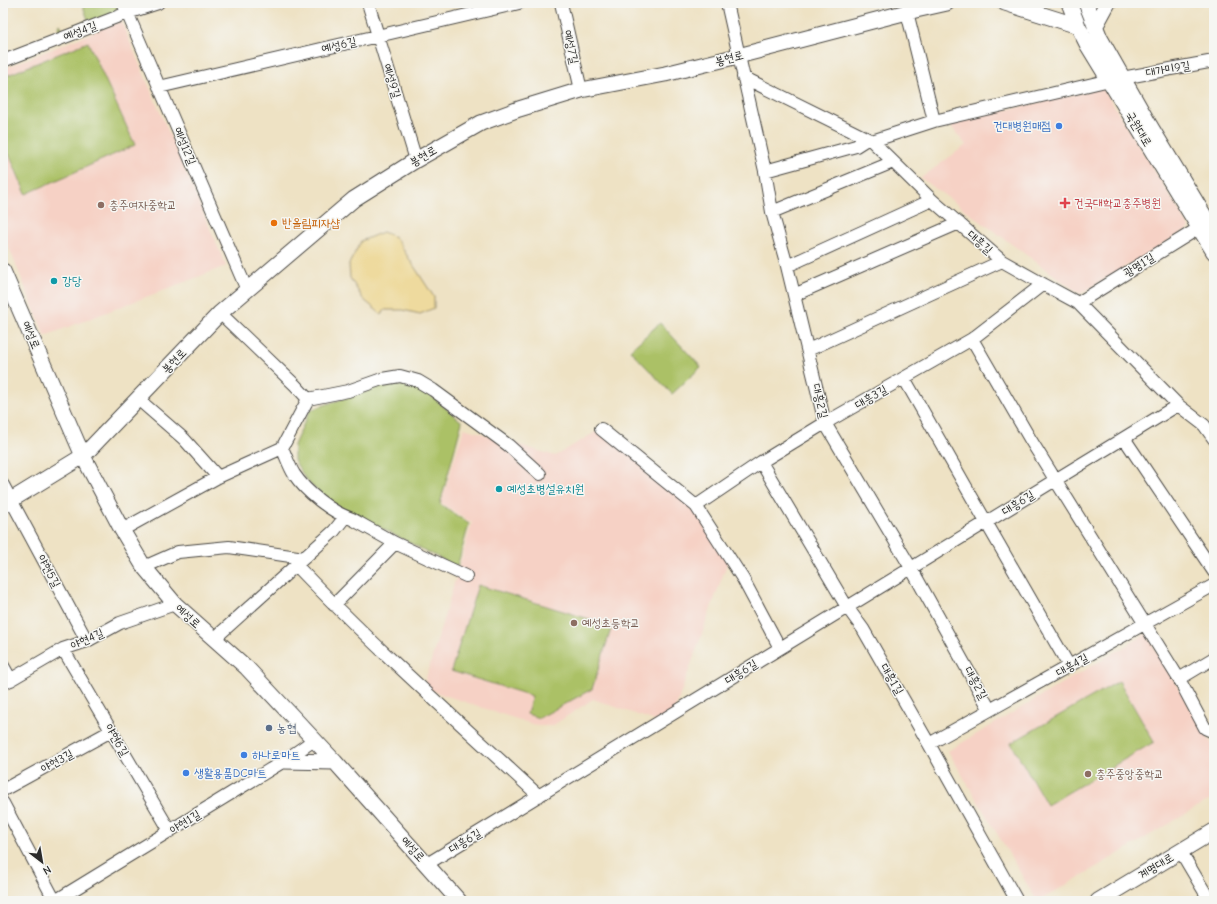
<svg xmlns="http://www.w3.org/2000/svg" width="1217" height="904" font-family="'Comic Neue','Poor Story',sans-serif">
	<rect width="100%" height="100%" fill="#f6f6f2"/>
	<filter id="ink" filterUnits="userSpaceOnUse"><feTurbulence type="fractalNoise" baseFrequency=".025" numOctaves="2"/><feDisplacementMap in="SourceGraphic" scale="8" xChannelSelector="R" yChannelSelector="G"/><feConvolveMatrix kernelMatrix="1 2 1 2 8 2 1 2 1" color-interpolation-filters="sRGB"/></filter>
	<filter id="wash" filterUnits="userSpaceOnUse"><feTurbulence type="fractalNoise" baseFrequency=".012" numOctaves="4" result="noise"/><feDisplacementMap in="SourceGraphic" scale="16" xChannelSelector="R" yChannelSelector="G"/><feGaussianBlur stdDeviation="0.9" result="paint"/><feColorMatrix in="noise" values="0 0 0 0 0 0 0 0 0 0 0 0 0 0 0 0 0 1.4 0 .05"/><feComposite in="paint" operator="in"/></filter>
	<g filter="url(#wash)">
		<rect width="100%" height="100%" fill="#eee2c4"/>
		<path fill="#f6d1c5" d="M 121,21 L 226,266 L 45,336 L 3,233 L 3,69 Z
			M 1103,88 L 1190,228 L 1080,294 L 921,178 L 966,145 L 948,123 Z
			M 464,428 L 555,456 L 601,429 L 696,506 L 729,558 L 669,726 L 593,699 L 552,726 L 538,726 L 423,688 L 472,523 L 441,503 Z
			M 1146,634 L 1214,748 L 1214,797 L 1039,901 L 1037,901 L 948,751 Z"/>
		<path fill="#abc166" stroke="#6b7648" d="M 82,3 L 117,3 L 119,7 L 114,15 L 62,34 L 58,27 L 60,24 L 63,30 L 88,20 Z
			M 88,42 L 135,145 L 26,194 L 3,140 L 3,77 Z
			M 660,323 L 701,367 L 672,394 L 630,350 Z
			M 399,382 L 423,389 L 462,422 L 440,504 L 469,524 L 457,567 L 330,502 L 307,481 L 294,460 L 294,445 L 310,410 L 374,388 Z
			M 478,585 L 612,626 L 592,689 L 539,718 L 527,714 L 532,696 L 451,671 Z
			M 1119,681 L 1154,742 L 1047,805 L 1011,743 Z"/>
		<path fill="#eeda9e" stroke="#8c8264" d="M 383,232 L 395,237 L 434,297 L 434,308 L 420,314 L 403,310 L 384,310 L 382,315 L 363,299 L 350,278 L 349,264 L 361,241 Z"/>
	</g>
	<g filter="url(#ink)">
		<g fill="none" stroke-linecap="round" stroke-linejoin="round">
			<g stroke="#484642" stroke-width="14">
				<path id="minor" d="M 123,3 L 247,290
					M 368,3 L 416,160
					M 561,3 L 581,90
					M 727,3 L 765,171 L 772,212 L 787,266 L 825,423 L 911,568 L 990,710
					M 907,12 L 934,121
					M 3,61 L 127,13 L 158,3
					M 743,77 L 872,141 L 932,200 L 1002,261 L 1043,284 L 1078,303 L 1178,405 L 1204,425 L 1214,439
					M 1122,78 L 1214,61
					M 159,87 L 519,3
					M 872,141 L 934,121 L 1110,80
					M 765,171 L 856,146 L 867,139
					M 772,212 L 893,162
					M 787,266 L 932,200
					M 794,295 L 959,223
					M 1078,303 L 1199,228
					M 220,313 L 295,385 L 308,399 L 348,391 L 382,379 L 400,376 L 418,381 L 433,390 L 508,445 L 540,474
					M 972,339 L 1030,439 L 1179,679 L 1205,728 L 1214,732
					M 808,350 L 1002,261
					M 904,378 L 986,522 L 1069,666
					M 138,399 L 184,439 L 218,477
					M 601,429 L 696,506 L 743,579 L 780,648
					M 1124,438 L 1214,572
					M 282,448 C 286,456 289,466 294,474 C 306,492 331,512 352,519 L 395,543 L 466,576
					M 761,462 L 847,607 L 863,629 L 929,744 L 1017,901
					M 3,485 L 87,641
					M 696,506 L 761,462 L 825,423 L 972,339 L 1043,284
					M 122,530 L 218,477 L 282,448 L 308,399
					M 296,565 C 373,646 457,720 539,796
					M 144,567 L 178,552 L 229,547 L 304,558
					M 334,605 L 395,543
					M 214,639 L 334,531 L 345,517
					M 63,649 L 170,831
					M 3,666 L 11,680
					M 1179,679 L 1214,658
					M 3,684 L 63,649 L 87,641 L 120,623 L 175,604
					M 929,744 L 1214,585
					M 3,790 L 111,731
					M 3,803 L 55,901
					M 1181,852 L 1210,901
					M 427,864 L 1178,405
					M 55,901 L 284,761 L 314,740"/>
			</g>
			<g stroke="#484642" stroke-width="17">
				<path id="tertiary" d="M 1005,3 L 1078,26
					M 1069,3 L 1078,26 L 1087,44 L 1214,252
					M 1086,3 L 1100,38 L 1150,126 L 1214,232
					M 1095,27 L 1108,3
					M 3,271 L 83,456 L 122,530 L 144,567 L 175,604 L 247,668 L 335,762 L 459,901
					M 3,505 L 83,456 L 220,313 L 354,199 L 416,160 L 481,123 L 519,109 L 581,90 L 665,74 L 738,56 L 907,12 L 947,3
					M 284,761 L 335,762
					M 1098,901 L 1214,831"/>
			</g>
			<use href="#minor" stroke="#fff" stroke-width="12"/>
			<use href="#tertiary" stroke="#fff" stroke-width="15"/>
		</g>
	</g>
	<g fill="#3f7fe0" stroke="#f6f6f2" stroke-width="1.5">
		<circle cx="1059" cy="126" r="4"/>
		<circle cx="244" cy="755" r="4"/>
		<circle cx="186" cy="773" r="4"/>
	</g>
	<path fill="#e0444e" stroke="#f6f6f2" stroke-width="1.5" d="M1063 197h4v4h4v4h-4v4h-4v-4h-4v-4h4z"/>
	<g fill="#8d6e63" stroke="#f6f6f2" stroke-width="1.5">
		<circle cx="101" cy="205" r="4"/>
		<circle cx="574" cy="623" r="4"/>
		<circle cx="1088" cy="774" r="4"/>
	</g>
	<circle fill="#e8710a" stroke="#f6f6f2" stroke-width="1.5" cx="274" cy="223" r="4"/>
	<g fill="#0f9aa8" stroke="#f6f6f2" stroke-width="1.5">
		<circle cx="54" cy="281" r="4"/>
		<circle cx="499" cy="489" r="4"/>
	</g>
	<circle fill="#5c6f8a" stroke="#f6f6f2" stroke-width="1.5" cx="269" cy="728" r="4"/>
	<g text-anchor="middle" dominant-baseline="central" stroke-width="3" stroke-linejoin="round" paint-order="stroke">
		<g font-size="12" fill="#2b2b2b" stroke="#f6f6f2">
			<text transform="translate(80 31) rotate(-21)">예성4길</text>
			<text transform="translate(339 45) rotate(-13)">예성6길</text>
			<text transform="translate(571 47) rotate(78)">예성7길</text>
			<text transform="translate(729 58) rotate(-14)">봉현로</text>
			<text transform="translate(1168 69) rotate(-10)">대가미9길</text>
			<text transform="translate(392 81) rotate(73)">예성9길</text>
			<text transform="translate(1139 129) rotate(59)">국원대로</text>
			<text transform="translate(185 146) rotate(67)">예성12길</text>
			<text transform="translate(423 156) rotate(-30)">봉현로</text>
			<text transform="translate(980 242) rotate(41)">대흥길</text>
			<text transform="translate(1139 265) rotate(-32)">광명1길</text>
			<text transform="translate(31 335) rotate(67)">예성로</text>
			<text transform="translate(174 361) rotate(-46)">봉현로</text>
			<text transform="translate(871 397) rotate(-30)">대흥3길</text>
			<text transform="translate(820 401) rotate(77)">대흥2길</text>
			<text transform="translate(1018 503) rotate(-32)">대흥6길</text>
			<text transform="translate(49 571) rotate(62)">야현5길</text>
			<text transform="translate(188 616) rotate(42)">예성로</text>
			<text transform="translate(87 639) rotate(-24)">야현4길</text>
			<text transform="translate(1072 665) rotate(-29)">대흥4길</text>
			<text transform="translate(741 672) rotate(-32)">대흥6길</text>
			<text transform="translate(892 679) rotate(60)">대흥1길</text>
			<text transform="translate(976 683) rotate(61)">대흥2길</text>
			<text transform="translate(117 740) rotate(60)">야현6길</text>
			<text transform="translate(57 761) rotate(-29)">야현3길</text>
			<text transform="translate(185 822) rotate(-32)">야현1길</text>
			<text transform="translate(465 841) rotate(-31)">대흥6길</text>
			<text transform="translate(413 849) rotate(48)">예성로</text>
			<text transform="translate(1156 866) rotate(-31)">계명대로</text>
		</g>
		<g font-size="12" fill="#366cbe" stroke="#f6f6f2" text-anchor="start">
			<text x="1051" y="126" text-anchor="end">건대병원매점</text>
			<text x="252" y="755">하나로마트</text>
			<text x="194" y="773">생활용품DC마트</text>
		</g>
		<g font-size="12" fill="#be3a42" stroke="#f6f6f2" text-anchor="start">
			<text x="1074" y="203">건국대학교충주병원</text>
		</g>
		<g font-size="12" fill="#785e54" stroke="#f6f6f2" text-anchor="start">
			<text x="109" y="205">충주여자중학교</text>
			<text x="582" y="623">예성초등학교</text>
			<text x="1096" y="774">충주중앙중학교</text>
		</g>
		<g font-size="12" fill="#c56008" stroke="#f6f6f2" text-anchor="start">
			<text x="282" y="223">반올림피자샵</text>
		</g>
		<g font-size="12" fill="#0d838f" stroke="#f6f6f2" text-anchor="start">
			<text x="62" y="281">강당</text>
			<text x="507" y="489">예성초병설유치원</text>
		</g>
		<g font-size="12" fill="#4e5e75" stroke="#f6f6f2" text-anchor="start">
			<text x="277" y="728">농협</text>
		</g>
	</g>
	<rect width="1217" height="904" fill="none" stroke="#f6f6f2" stroke-width="16"/>
	<g transform="translate(42 862) rotate(149)" stroke="#f6f6f2" stroke-width="3" paint-order="stroke">
	<path d="M0-3L7 15L0 10L-7 15Z" fill="#2b2b2b"/>
	<text y="-6" font-size="11" font-weight="bold" text-anchor="middle" fill="#2b2b2b">N</text>
	</g>
</svg>
